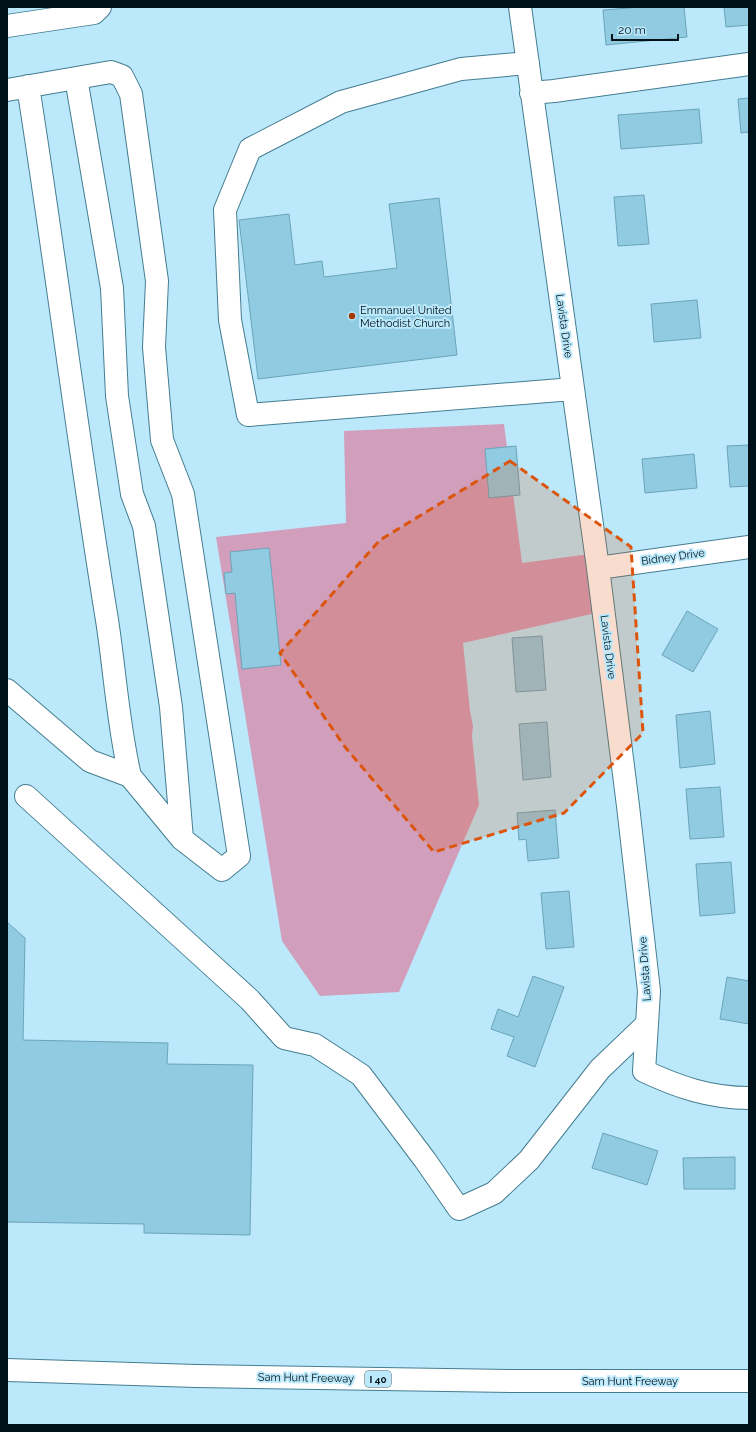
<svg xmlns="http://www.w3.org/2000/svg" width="756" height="1432" font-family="Raleway,sans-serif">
	<rect width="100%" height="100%" fill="#bbe9fb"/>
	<path fill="#d19ebc" d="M 504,424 L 522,563 L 590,554 L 596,613 L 463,643 L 470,711 L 473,726 L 472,736 L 479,805 L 399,992 L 320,996 L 282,941 L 216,537 L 346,523 L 344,431 Z"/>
	<path fill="#91cbe1" stroke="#6ba4b9" d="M 641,7 L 684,7 L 687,37 L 606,45 L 603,10 Z
		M 724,7 L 749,7 L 749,25 L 726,27 Z
		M 749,98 L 749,132 L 741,133 L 738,99 Z
		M 699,109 L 702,143 L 621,149 L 618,115 Z
		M 644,195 L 649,244 L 618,246 L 614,197 Z
		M 439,198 L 457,355 L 258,379 L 239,220 L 289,214 L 295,265 L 322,261 L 324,277 L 397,268 L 389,204 Z
		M 697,300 L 701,338 L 654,342 L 651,304 Z
		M 749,445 L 749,486 L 730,487 L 727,446 Z
		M 516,446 L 520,495 L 489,498 L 485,449 Z
		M 694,454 L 697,488 L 645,493 L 642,459 Z
		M 269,548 L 281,665 L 242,669 L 235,593 L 226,594 L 224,573 L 232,572 L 230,552 Z
		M 687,611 L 718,629 L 693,672 L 662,655 Z
		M 542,636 L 546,690 L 516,692 L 512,638 Z
		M 710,711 L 715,764 L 680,768 L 676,715 Z
		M 547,722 L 551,777 L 523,780 L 519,724 Z
		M 720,787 L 724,837 L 690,839 L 686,789 Z
		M 555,810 L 559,858 L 528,861 L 526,839 L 519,840 L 517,813 Z
		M 731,862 L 735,913 L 700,916 L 696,864 Z
		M 569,891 L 574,947 L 546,949 L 541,893 Z
		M 7,922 L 25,938 L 23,1040 L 168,1043 L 167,1064 L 253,1065 L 250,1235 L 144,1233 L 144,1224 L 7,1222 Z
		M 533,976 L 564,987 L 535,1067 L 507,1056 L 514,1037 L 491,1029 L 498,1009 L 518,1017 Z
		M 727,977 L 749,981 L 749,1024 L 720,1019 Z
		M 603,1133 L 658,1151 L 647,1185 L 592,1168 Z
		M 735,1157 L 735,1189 L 684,1189 L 683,1158 Z"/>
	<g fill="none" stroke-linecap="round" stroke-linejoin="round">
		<g stroke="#447d90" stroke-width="24">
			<path id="minor" d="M 7,26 L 94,13 L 100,7
				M 528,63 L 461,69 L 341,102 L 250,149 L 225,210 L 230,320 L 248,415 L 573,389
				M 76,78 L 112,288 L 117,396 L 132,494 L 144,526 L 171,707 L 182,839
				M 28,86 C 56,264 78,443 107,620 C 115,672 118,725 130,776
				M 7,90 L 111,72 L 122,76 L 131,94 L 157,281 L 154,347 L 162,440 L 183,494 L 239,856 L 222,870 L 182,839 L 130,776 L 90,761 L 7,690
				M 531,93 L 554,91 L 749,64
				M 598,568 L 749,547
				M 26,796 L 250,1000 L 284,1038 L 315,1045 L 361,1075 L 425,1160 L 459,1209 L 494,1193 L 529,1160 L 600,1069 L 647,1024 L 649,991 L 628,806 L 598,568 L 520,7
				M 647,1024 L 644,1071 C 678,1087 710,1098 749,1098"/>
		</g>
		<g stroke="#447d90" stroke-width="24">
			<path id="highway" d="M 7,1370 L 196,1376 L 515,1381 L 749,1381"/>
		</g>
		<use href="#minor" stroke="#fff" stroke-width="22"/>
		<use href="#highway" stroke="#fff" stroke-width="22"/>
	</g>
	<path fill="#dc550d" fill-opacity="0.2" stroke="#dc550d" stroke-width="3" stroke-dasharray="8 5" stroke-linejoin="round" d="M 510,461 L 631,547 L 643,733 L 564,813 L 434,852 L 345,747 L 280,653 L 380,540 Z"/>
	<circle fill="#9f3b02" stroke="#bbe9fb" stroke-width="1.5" cx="352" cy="316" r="4"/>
	<g text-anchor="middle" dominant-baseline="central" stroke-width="4" stroke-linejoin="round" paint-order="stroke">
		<rect fill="#bbe9fb" stroke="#38525c" stroke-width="1" x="365" y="1371" width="26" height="16" rx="3"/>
		<g font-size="10" font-weight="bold" fill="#001118">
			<text x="378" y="1379">I 40</text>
		</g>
		<g font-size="11" fill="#001118" stroke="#bbe9fb" text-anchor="start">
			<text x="360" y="310">Emmanuel United<tspan x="360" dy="13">Methodist Church</tspan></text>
		</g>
		<g font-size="11" fill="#001118" stroke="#bbe9fb">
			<text transform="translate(564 326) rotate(82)">Lavista Drive</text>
			<text transform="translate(673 557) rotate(-8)">Bidney Drive</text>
			<text transform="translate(608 647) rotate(83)">Lavista Drive</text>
			<text transform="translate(645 969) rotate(-94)">Lavista Drive</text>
			<text transform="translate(306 1378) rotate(1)">Sam Hunt Freeway</text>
			<text x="630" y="1381">Sam Hunt Freeway</text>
		</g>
	</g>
	<rect width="756" height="1432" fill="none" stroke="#001118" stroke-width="16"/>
	<path d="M612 34v6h66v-6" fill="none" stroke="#001118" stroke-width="2"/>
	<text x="618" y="34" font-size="12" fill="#001118" stroke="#bbe9fb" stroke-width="3" paint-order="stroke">20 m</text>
</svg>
